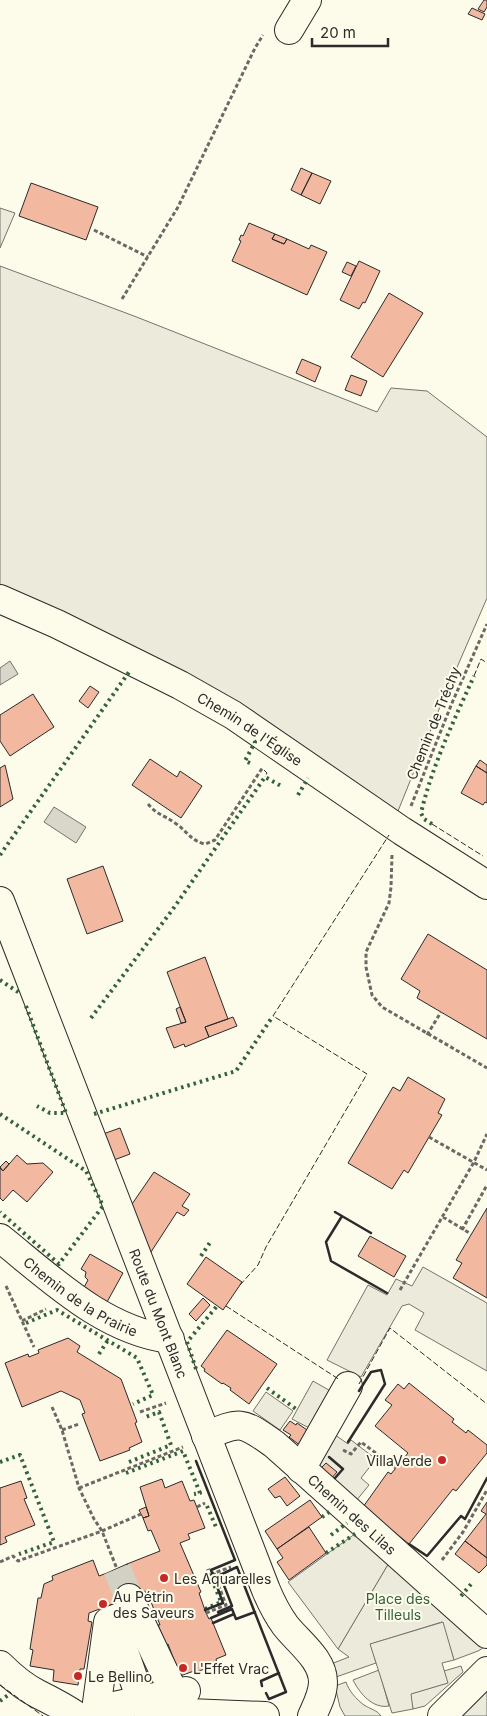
<svg xmlns="http://www.w3.org/2000/svg" width="487" height="1716" font-family="Inter,sans-serif">
	<rect width="100%" height="100%" fill="#fdfbea"/>
	<path fill="#ecebdb" stroke="#74746e" d="M 0,208 L 15,213 L 0,248 Z
		M 0,266 L 134,316 L 377,412 L 391,388 L 427,391 L 487,437 L 487,598 L 442,702 L 396,816 L 0,589 Z
		M 390,1561 L 483,1642 L 483,1648 L 478,1651 L 454,1660 L 442,1622 L 371,1644 L 376,1663 L 336,1677 L 336,1670 L 331,1664 L 349,1657 L 338,1649 Z
		M 461,1666 L 463,1672 L 425,1706 L 413,1709 L 410,1694 L 447,1683 L 444,1671 Z
		M 379,1670 L 389,1706 C 373,1709 360,1694 353,1680 Z
		M 346,1682 C 349,1691 356,1699 364,1705 C 370,1709 377,1710 381,1716 L 345,1716 L 340,1707 L 335,1686 Z
		M 487,1687 L 487,1716 L 456,1716 Z"/>
	<path fill="#eceadb" stroke="#74746e" d="M 423,1267 L 487,1303 L 487,1371 L 415,1330 L 424,1313 L 409,1304 L 402,1306 L 361,1377 L 327,1360 L 368,1285 L 387,1295 L 396,1279 L 412,1286 Z
		M 313,1381 L 348,1401 L 331,1432 L 348,1444 L 351,1440 L 376,1459 L 361,1478 L 369,1485 L 356,1501 L 298,1452 L 313,1430 L 292,1419 Z
		M 266,1392 L 293,1411 L 280,1430 L 253,1411 Z
		M 359,1531 L 390,1561 L 338,1649 L 288,1582 Z
		M 443,1622 L 454,1660 L 442,1663 L 448,1683 L 411,1694 L 413,1709 L 392,1713 L 370,1644 Z"/>
	<path fill="#d8d7c9" stroke="#74746e" d="M 10,661 L 18,674 L 0,685 L 0,668 Z
		M 54,807 L 86,827 L 76,843 L 44,822 Z"/>
	<path fill="#f2b8a0" stroke="#2b2b2b" d="M 484,0 L 487,0 L 487,7 L 484,12 L 478,9 Z
		M 472,8 L 485,14 L 482,20 L 468,14 Z
		M 301,168 L 312,173 L 301,195 L 291,190 Z
		M 312,173 L 331,181 L 320,204 L 301,195 Z
		M 31,183 L 98,207 L 86,240 L 19,216 Z
		M 249,223 L 275,234 L 272,239 L 284,244 L 287,239 L 309,249 L 311,245 L 327,252 L 307,295 L 232,261 L 241,241 L 239,240 L 241,235 L 243,236 Z
		M 275,234 L 287,239 L 284,244 L 272,239 Z
		M 359,261 L 380,271 L 365,303 L 363,302 L 359,309 L 340,300 Z
		M 347,262 L 356,266 L 351,276 L 342,272 Z
		M 389,293 L 423,313 L 383,377 L 351,357 Z
		M 302,359 L 321,367 L 315,382 L 296,373 Z
		M 351,375 L 367,381 L 361,396 L 345,390 Z
		M 90,686 L 99,692 L 88,708 L 79,701 Z
		M 33,694 L 54,727 L 10,756 L 0,741 L 0,715 Z
		M 150,759 L 177,777 L 180,771 L 202,786 L 181,818 L 132,785 Z
		M 480,760 L 487,765 L 487,773 L 476,766 Z
		M 5,765 L 13,799 L 0,807 L 0,768 Z
		M 476,766 L 487,773 L 487,803 L 485,802 L 483,805 L 461,793 Z
		M 103,866 L 123,921 L 87,934 L 67,879 Z
		M 428,934 L 487,970 L 487,1039 L 417,998 L 420,991 L 401,979 Z
		M 205,957 L 228,1019 L 205,1027 L 209,1037 L 185,1047 L 184,1044 L 174,1048 L 166,1028 L 186,1022 L 167,972 Z
		M 180,1007 L 186,1022 L 181,1023 L 176,1009 Z
		M 233,1017 L 237,1026 L 209,1037 L 205,1027 Z
		M 408,1077 L 445,1099 L 438,1113 L 442,1115 L 429,1137 L 408,1173 L 404,1170 L 392,1189 L 348,1163 L 393,1087 L 400,1091 Z
		M 120,1128 L 130,1154 L 114,1160 L 103,1134 Z
		M 17,1155 L 27,1164 L 43,1163 L 53,1172 L 27,1202 L 13,1190 L 3,1201 L 0,1198 L 0,1168 L 3,1171 Z
		M 6,1161 L 9,1164 L 3,1171 L 0,1167 Z
		M 154,1172 L 190,1194 L 182,1206 L 189,1210 L 184,1216 L 177,1212 L 149,1255 L 130,1207 Z
		M 487,1208 L 487,1298 L 453,1278 L 462,1263 L 456,1260 Z
		M 370,1236 L 406,1256 L 394,1277 L 358,1256 Z
		M 90,1254 L 123,1273 L 107,1302 L 83,1289 L 88,1280 L 85,1277 L 86,1272 L 81,1269 Z
		M 206,1257 L 242,1282 L 223,1310 L 187,1284 Z
		M 203,1298 L 210,1305 L 196,1321 L 189,1314 Z
		M 227,1330 L 277,1364 L 249,1404 L 230,1390 L 231,1388 L 223,1383 L 222,1384 L 204,1371 L 205,1369 L 201,1366 Z
		M 68,1338 L 80,1346 L 77,1352 L 121,1379 L 137,1422 L 135,1423 L 142,1442 L 129,1448 L 130,1450 L 100,1461 L 82,1414 L 85,1413 L 80,1400 L 61,1391 L 22,1407 L 5,1363 L 28,1354 L 29,1357 L 39,1353 L 38,1350 Z
		M 409,1383 L 454,1419 L 452,1422 L 466,1433 L 468,1430 L 487,1445 L 487,1453 L 456,1491 L 453,1489 L 409,1544 L 363,1507 L 388,1472 L 391,1474 L 408,1453 L 375,1426 L 392,1405 L 385,1400 L 398,1384 L 404,1389 Z
		M 290,1421 L 296,1425 L 297,1423 L 310,1432 L 301,1446 L 289,1437 L 291,1435 L 283,1430 Z
		M 326,1463 L 337,1472 L 331,1479 L 320,1469 Z
		M 285,1477 L 300,1496 L 287,1506 L 280,1496 L 275,1498 L 268,1489 Z
		M 162,1479 L 165,1488 L 182,1481 L 190,1501 L 194,1500 L 205,1528 L 188,1534 L 190,1539 L 180,1543 L 201,1592 L 199,1593 L 206,1613 L 209,1619 L 211,1618 L 226,1655 L 216,1659 L 217,1664 L 194,1673 L 194,1671 L 180,1676 L 168,1644 L 166,1645 L 158,1625 L 160,1625 L 151,1602 L 149,1602 L 145,1591 L 139,1594 L 127,1564 L 160,1551 L 151,1530 L 148,1531 L 143,1518 L 149,1516 L 140,1487 Z
		M 21,1481 L 27,1498 L 24,1499 L 35,1525 L 5,1537 L 7,1542 L 0,1545 L 0,1488 Z
		M 310,1500 L 322,1517 L 277,1549 L 265,1531 Z
		M 487,1502 L 487,1558 L 465,1541 L 486,1514 L 481,1511 Z
		M 146,1507 L 149,1516 L 143,1518 L 139,1510 Z
		M 309,1527 L 326,1553 L 289,1580 L 277,1562 L 283,1558 L 277,1549 Z
		M 465,1541 L 487,1558 L 487,1565 L 479,1573 L 455,1554 Z
		M 93,1560 L 99,1576 L 107,1573 L 118,1602 L 89,1613 L 88,1621 L 92,1622 L 84,1669 L 80,1669 L 78,1685 L 53,1681 L 54,1670 L 30,1666 L 33,1650 L 30,1649 L 38,1598 L 41,1598 L 44,1584 L 53,1580 L 52,1576 Z
		M 127,1564 L 139,1594 L 118,1602 L 107,1573 Z"/>
	<g fill="none" stroke-linecap="round" stroke-linejoin="round">
		<path stroke="#d3d1c4" stroke-width="28" stroke-dasharray="28 14" stroke-linecap="butt" d="M 117,1569 L 129,1598"/>
		<g stroke="#2b2b2b" stroke-width="30">
			<g id="minor">
				<path d="M 289,30 L 307,0"/>
				<path id="s1" d="M 0,599 L 57,624 L 180,685 L 233,715 L 402,831 L 487,885"/>
				<path id="s2" d="M 0,901 L 266,1590 C 271,1602 277,1614 285,1625 C 298,1642 323,1659 323,1682 C 323,1694 317,1705 312,1716"/>
				<path id="s3" d="M 0,1238 C 50,1278 104,1331 170,1339"/>
				<path id="s4" d="M 206,1436 C 242,1420 242,1422 274,1444 L 487,1634"/>
				<path d="M 301,1469 L 348,1386"/>
				<path d="M 129,1598 L 174,1693 L 186,1691"/>
				<path d="M 134,1611 L 108,1622 L 96,1710 L 174,1693"/>
				<path d="M 113,1620 L 141,1700"/>
				<path d="M 0,1665 C 11,1676 24,1687 38,1694 C 52,1701 64,1707 77,1716"/>
				<path d="M 149,1716 L 189,1713 L 265,1716"/>
				<path d="M 442,1716 L 487,1671"/>
			</g>
		</g>
		<path stroke="#6a6964" stroke-width="3" stroke-dasharray="4 2.5" stroke-linecap="butt" d="M 94,230 L 148,257
			M 122,299 L 178,207 L 255,48 L 263,35
			M 148,804 C 157,815 164,815 175,823 C 186,830 191,841 205,844 L 215,840 L 263,767
			M 411,806 L 452,703 L 487,624
			M 392,855 L 391,887 L 389,903 L 366,952 L 366,967 L 372,995 L 382,1007 L 487,1068
			M 427,1035 L 441,1012
			M 429,1137 L 487,1170
			M 443,1217 L 471,1234
			M 462,1230 L 487,1185
			M 6,1286 L 34,1347
			M 400,1290 L 474,1162 L 487,1134
			M 22,1321 L 46,1309
			M 52,1407 L 62,1430 L 79,1488 L 94,1519 L 102,1531 L 117,1569
			M 140,1412 L 166,1403
			M 62,1430 L 79,1424
			M 343,1450 L 351,1454 L 361,1442 L 396,1468
			M 79,1488 L 183,1447
			M 197,1507 L 205,1503
			M 442,1560 L 463,1532 L 487,1490
			M 0,1562 L 13,1556 L 18,1561 L 102,1531 L 141,1514
			M 206,1613 L 226,1605 L 214,1573 L 231,1567"/>
		<use href="#minor" stroke="#fdfbea" stroke-width="28"/>
		<path stroke="#34623c" stroke-width="4" stroke-dasharray="2.5 4" stroke-linecap="butt" d="M 250,763 L 245,761 L 255,742 L 254,741
			M 298,795 L 308,778
			M 432,824 L 424,819 L 421,813 C 432,766 454,720 474,676
			M 0,855 L 129,672
			M 0,980 L 21,994
			M 26,1006 L 66,1113 L 50,1113 L 37,1106
			M 91,1018 L 173,909 L 265,777 L 283,787
			M 0,1114 L 86,1171 L 103,1206 L 59,1264 L 0,1212
			M 94,1114 L 236,1071 L 273,1016
			M 201,1256 L 211,1241
			M 26,1323 L 57,1310 L 137,1358 L 153,1395 L 133,1404
			M 99,1354 L 108,1340
			M 196,1369 L 187,1342 L 217,1306
			M 267,1388 L 296,1409
			M 0,1462 L 20,1455 L 54,1542 L 19,1554
			M 129,1462 L 171,1445 L 159,1412 L 143,1418
			M 126,1473 L 183,1451 L 200,1493 L 194,1494
			M 207,1506 L 216,1527
			M 322,1517 L 332,1510
			M 331,1535 L 347,1523
			M 326,1553 L 358,1532
			M 461,1596 L 472,1583
			M 205,1609 L 221,1602 L 208,1569
			M 0,1701 L 11,1693"/>
		<path stroke="#2b2b2b" stroke-width="1" stroke-dasharray="6 2.5" stroke-linecap="butt" d="M 474,676 L 481,659 L 487,663
			M 264,770 L 267,773 L 265,777
			M 432,824 L 483,856
			M 240,1285 L 258,1265 L 266,1247 L 367,1074 L 273,1016 L 389,835
			M 226,1306 L 340,1380
			M 359,1384 L 390,1328 L 487,1404
			M 0,1685 L 43,1716"/>
		<path stroke="#2b2b2b" stroke-width="2.5" d="M 335,1212 L 371,1233
			M 342,1216 L 326,1242 L 331,1261 L 387,1293
			M 348,1442 L 385,1384 L 381,1370 L 371,1372 L 359,1391
			M 329,1457 L 343,1469 L 335,1478
			M 196,1461 L 235,1560 L 211,1570 L 223,1603 L 205,1610
			M 409,1544 L 427,1556 L 461,1516 L 465,1519 L 487,1478
			M 219,1614 L 218,1612 L 232,1606 L 220,1575 L 237,1567 L 286,1692 L 269,1699 L 266,1693
			M 211,1618 L 232,1609 L 236,1619 L 255,1612
			M 213,1623 L 234,1614
			M 262,1686 L 261,1681 L 279,1673"/>
	</g>
	<g fill="#c62828" stroke="#fdfbea" stroke-width="2">
		<circle cx="442" cy="1460" r="5"/>
		<circle cx="164" cy="1578" r="5"/>
		<circle cx="103" cy="1604" r="5"/>
		<circle cx="183" cy="1668" r="5"/>
		<circle cx="78" cy="1676" r="5"/>
	</g>
	<g text-anchor="middle" dominant-baseline="central" stroke-width="4" stroke-linejoin="round" paint-order="stroke">
		<g font-size="14" fill="#2b2b2b" stroke="#fdfbea">
			<text transform="translate(433 723) rotate(-68)">Chemin de Tréchy</text>
			<text stroke="none"><textPath href="#s1" startOffset="282">Chemin de l'Église</textPath></text>
			<text stroke="none"><textPath href="#s3" startOffset="100">Chemin de la Prairie</textPath></text>
			<text stroke="none"><textPath href="#s2" startOffset="442">Route du Mont Blanc</textPath></text>
			<text stroke="none"><textPath href="#s4" startOffset="180">Chemin des Lilas</textPath></text>
		</g>
		<g font-size="14" fill="#2b2b2b" stroke="#fdfbea" text-anchor="start">
			<text x="432" y="1460" text-anchor="end">VillaVerde</text>
			<text x="174" y="1578">Les Aquarelles</text>
			<text x="113" y="1596">Au Pétrin<tspan x="113" dy="16">des Saveurs</tspan></text>
			<text x="193" y="1668">L'Effet Vrac</text>
			<text x="88" y="1676">Le Bellino</text>
		</g>
		<g font-size="14" fill="#34623c" stroke="#fdfbea">
			<text x="398" y="1598">Place des<tspan x="398" dy="16">Tilleuls</tspan></text>
		</g>
	</g>
	<path d="M312 38v8h76v-8" fill="none" stroke="#2b2b2b" stroke-width="2.5"/>
	<text x="320" y="38" font-size="15" fill="#2b2b2b" stroke="#fdfbea" stroke-width="4" paint-order="stroke">20 m</text>
</svg>
